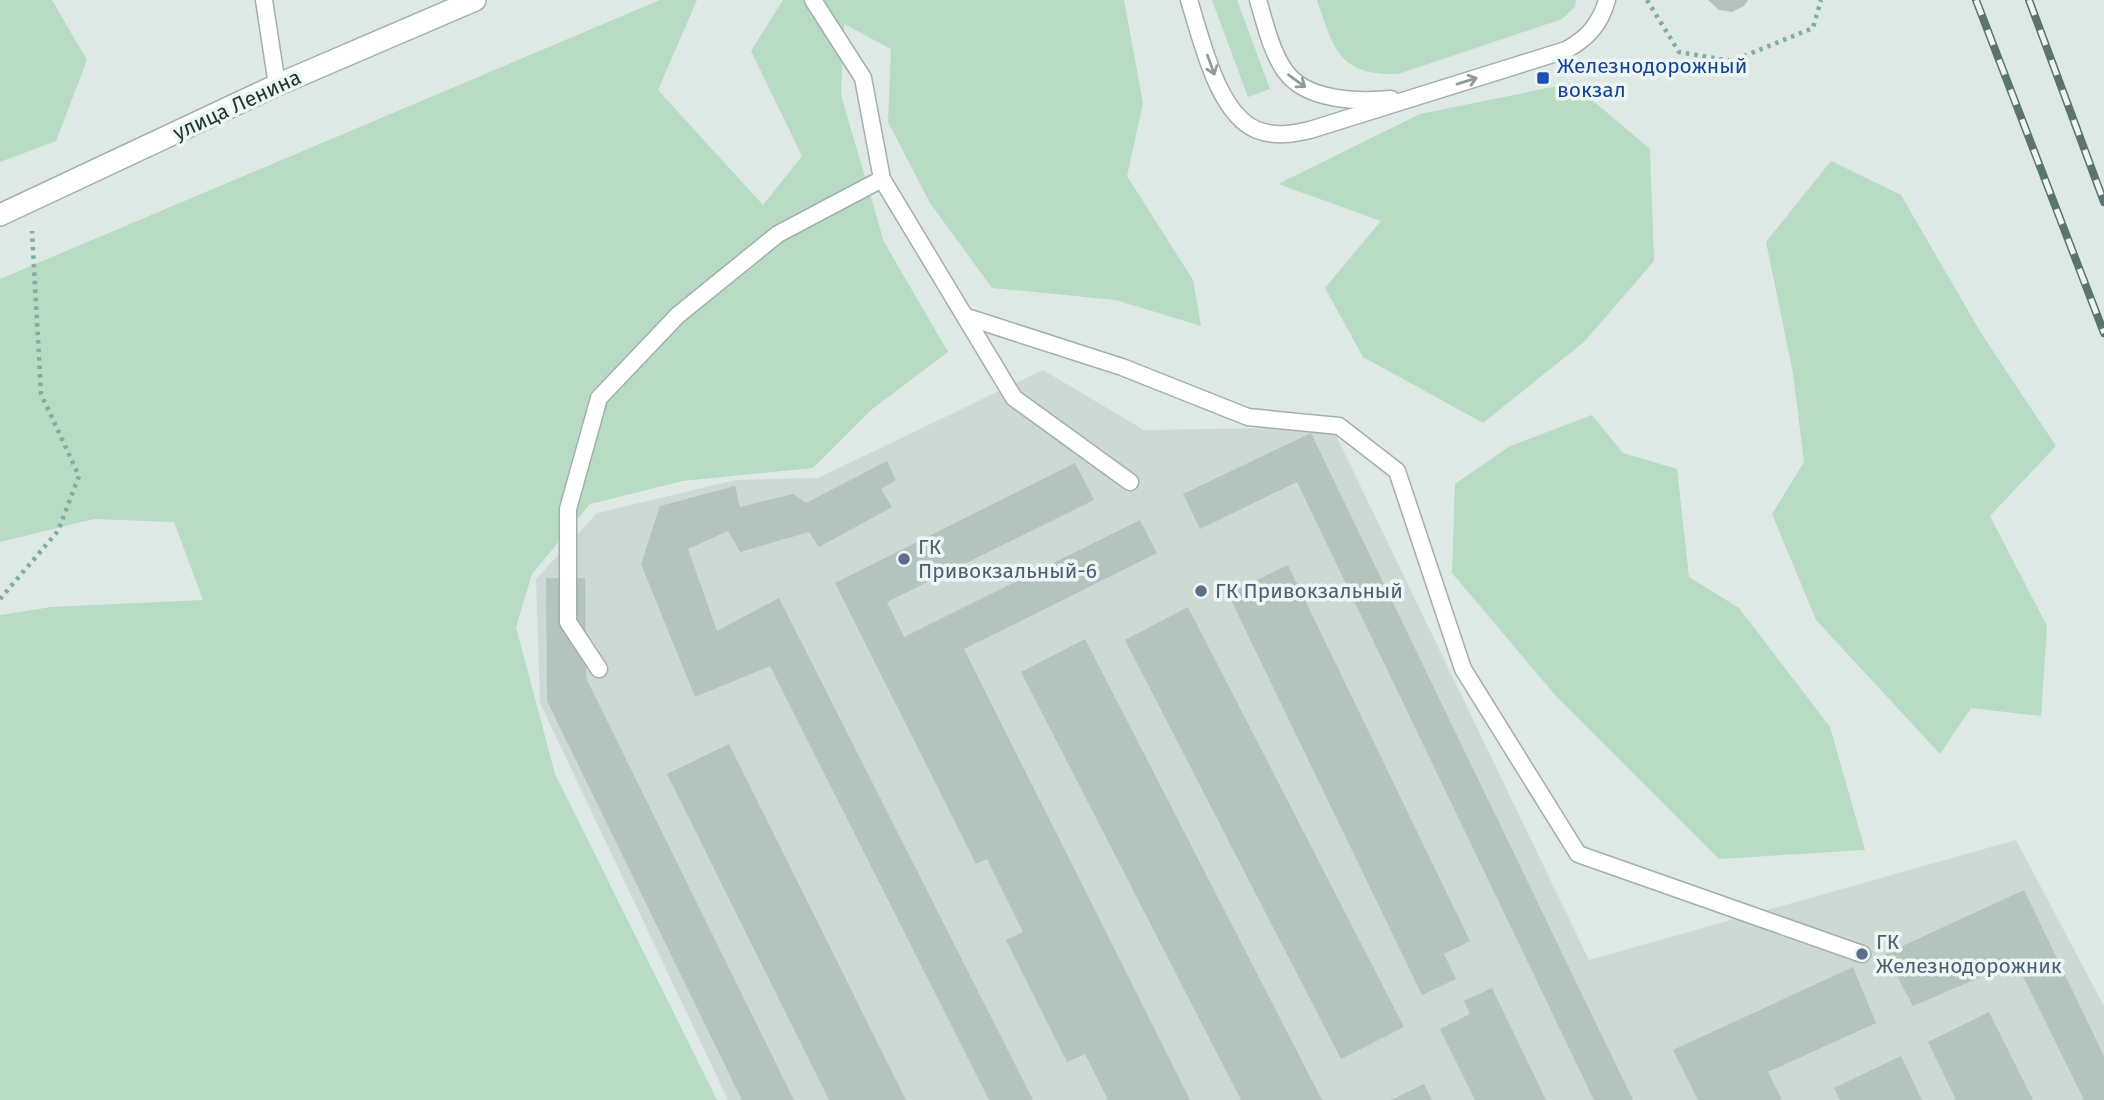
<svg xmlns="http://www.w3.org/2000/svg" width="2104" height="1100" font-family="'Fira Sans',sans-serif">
	<rect width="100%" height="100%" fill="#dee9e5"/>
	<path fill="#ccd9d4" d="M 1043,370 L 1144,430 L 1332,427 L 1589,960 L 2016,840 L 2104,1006 L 2104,1100 L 728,1100 L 540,703 L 536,579 L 597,513 L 736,480 L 818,478 Z"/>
	<path fill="#b7dbc3" d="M 0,0 L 52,0 L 87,60 L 56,141 L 0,162 Z
		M 660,0 L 697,0 L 658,90 L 763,205 L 802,156 L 751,51 L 783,0 L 1124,0 L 1143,103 L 1127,176 L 1193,280 L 1201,326 L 1116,300 L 992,288 L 930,203 L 888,122 L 891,49 L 844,24 L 841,95 L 884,242 L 948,352 L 871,410 L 813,468 L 682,481 L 590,504 L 532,574 L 516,627 L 555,774 L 717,1100 L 0,1100 L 0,615 L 51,607 L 203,600 L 174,522 L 94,519 L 0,542 L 0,279 Z
		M 1212,0 L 1237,0 L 1270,89 L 1248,97 Z
		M 1317,0 L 1576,0 L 1575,7 L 1562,19 L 1398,74 C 1339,76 1333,48 1317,0 Z
		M 1572,83 L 1650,149 L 1654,261 L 1584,342 L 1483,423 L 1363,357 L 1325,288 L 1381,221 L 1278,184 L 1420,114 Z
		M 1831,161 L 1901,195 L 1981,333 L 2056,446 L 1990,516 L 2047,626 L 2041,716 L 1971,708 L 1940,754 L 1816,620 L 1772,514 L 1804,462 L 1793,373 L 1766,242 Z
		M 1592,415 L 1623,453 L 1677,469 L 1689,577 L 1739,608 L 1830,727 L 1865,850 L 1719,859 L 1556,696 L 1452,573 L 1455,484 L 1510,446 Z"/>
	<path fill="#b3c4be" d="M 1708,0 L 1748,0 L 1744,6 L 1732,12 L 1719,10 Z
		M 1311,433 L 1633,1100 L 1594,1100 L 1297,482 L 1200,529 L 1183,494 Z
		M 887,461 L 896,480 L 881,489 L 892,507 L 819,547 L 809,532 L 740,552 L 728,531 L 688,549 L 717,631 L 779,598 L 1033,1100 L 989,1100 L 770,666 L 695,697 L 641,564 L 660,506 L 735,486 L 740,507 L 793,494 L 806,503 Z
		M 1075,463 L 1094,500 L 887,602 L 904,637 L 1140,520 L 1157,553 L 964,649 L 1190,1100 L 1108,1100 L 1085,1054 L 1067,1062 L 1006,940 L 1023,932 L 987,859 L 976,864 L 835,583 Z
		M 1288,565 L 1470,941 L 1444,954 L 1456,979 L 1422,995 L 1228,594 Z
		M 546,578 L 585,578 L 586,678 L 794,1100 L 742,1100 L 547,701 Z
		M 1188,607 L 1404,1027 L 1341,1059 L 1125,640 Z
		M 1085,639 L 1322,1100 L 1241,1100 L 1021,672 Z
		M 729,744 L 906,1100 L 829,1100 L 667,774 Z
		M 2024,890 L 2104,1056 L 2104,1100 L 2084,1100 L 2016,962 L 1913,1006 L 1885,954 Z
		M 1853,967 L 1876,1023 L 1768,1072 L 1782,1100 L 1698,1100 L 1673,1050 Z
		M 1492,988 L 1546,1100 L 1475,1100 L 1440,1029 L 1470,1014 L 1464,1001 Z
		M 1989,1012 L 2033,1100 L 1956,1100 L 1928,1042 Z
		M 1901,1056 L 1922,1100 L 1840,1100 L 1834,1088 Z
		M 1424,1084 L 1432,1100 L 1391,1100 Z"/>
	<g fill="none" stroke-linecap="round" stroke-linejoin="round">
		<g stroke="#a1b0ac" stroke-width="19">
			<path id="lane" d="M 264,0 L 277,85
				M 813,0 L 863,78 L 882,179 L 1014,398 L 1130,482
				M 1189,0 C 1201,37 1217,114 1257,130 C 1275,137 1293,134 1310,130 L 1566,50 C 1588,38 1600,24 1607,0
				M 1258,0 C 1265,23 1271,51 1285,71 C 1306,101 1358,102 1391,99
				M 967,317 L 1122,367 L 1248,417 L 1339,426 L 1397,471 L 1463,669 L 1578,854 L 1862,954
				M 599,669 L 568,622 L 568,509 L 599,398 L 678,315 L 778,234 L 882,179"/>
		</g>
		<g stroke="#a1b0ac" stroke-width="24">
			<path id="street" d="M 0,215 L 277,85 L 475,0"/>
		</g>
		<path stroke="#7fada1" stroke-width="4.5" stroke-dasharray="3.5 5" stroke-linecap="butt" d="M 1647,0 L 1679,52 L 1732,61 L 1813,28 L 1821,0
			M 0,599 L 58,531 L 79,476 L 41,394 L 32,231"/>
		<use href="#lane" stroke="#fff" stroke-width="16"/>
		<use href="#street" stroke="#fff" stroke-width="21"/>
		<g stroke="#5a746f" stroke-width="8">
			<path id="rail" d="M 1976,0 L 2104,333
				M 2029,0 L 2104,202"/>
		</g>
		<use href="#rail" stroke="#eef6f3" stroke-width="5" stroke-dasharray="16" stroke-linecap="butt"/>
	</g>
	<defs><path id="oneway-shaft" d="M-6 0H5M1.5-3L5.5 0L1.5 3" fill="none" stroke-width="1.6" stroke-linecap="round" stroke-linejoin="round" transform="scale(1.75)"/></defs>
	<g stroke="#909c9a">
		<use href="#oneway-shaft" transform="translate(1211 65) rotate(70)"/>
		<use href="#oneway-shaft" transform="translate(1297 81) rotate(36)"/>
		<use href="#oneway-shaft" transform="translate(1467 81) rotate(-17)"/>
	</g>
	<rect fill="#1a4fb4" stroke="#eef6f3" stroke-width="2.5" x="1536" y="71" width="14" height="14" rx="3.5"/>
	<g fill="#5c6f8a" stroke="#eef6f3" stroke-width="2.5">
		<circle cx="904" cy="559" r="7"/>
		<circle cx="1201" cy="591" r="7"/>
		<circle cx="1862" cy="954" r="7"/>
	</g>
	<g text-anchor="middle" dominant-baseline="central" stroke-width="7" stroke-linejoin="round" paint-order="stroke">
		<g font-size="21" fill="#164399" stroke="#eef6f3" text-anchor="start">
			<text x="1557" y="66">Железнодорожный<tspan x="1557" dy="24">вокзал</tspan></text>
		</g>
		<g font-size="21" fill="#203834" stroke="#eef6f3">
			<text transform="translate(237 105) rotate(-25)">улица Ленина</text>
		</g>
		<g font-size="21" fill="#4e5e75" stroke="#eef6f3" text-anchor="start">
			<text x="918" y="547">ГК<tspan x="918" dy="24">Привокзальный-6</tspan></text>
			<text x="1215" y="591">ГК Привокзальный</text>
			<text x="1876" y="942">ГК<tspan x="1876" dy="24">Железнодорожник</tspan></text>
		</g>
	</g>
</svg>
